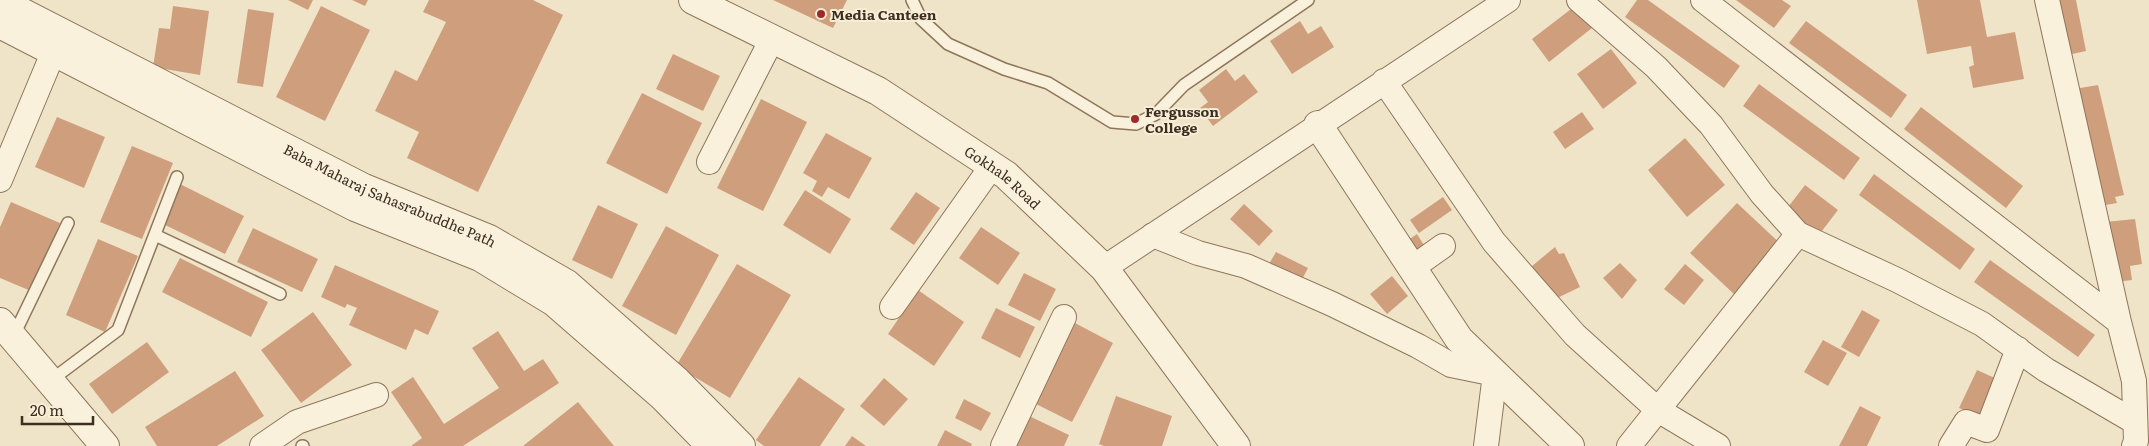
<svg xmlns="http://www.w3.org/2000/svg" width="2149" height="446" font-family="Literata,serif">
	<rect width="100%" height="100%" fill="#f0e4c8"/>
	<path fill="#cf9f7d" d="M 288,0 L 313,0 L 308,10 Z
		M 352,0 L 368,0 L 365,6 Z
		M 429,0 L 533,0 L 563,15 L 478,192 L 407,158 L 419,132 L 375,111 L 395,70 L 417,81 L 446,22 L 423,12 Z
		M 773,0 L 847,0 L 833,28 Z
		M 1637,0 L 1648,0 L 1740,66 L 1724,88 L 1625,17 Z
		M 1736,0 L 1782,0 L 1791,6 L 1774,28 Z
		M 1917,0 L 1980,0 L 1987,37 L 2015,32 L 2024,79 L 1973,88 L 1969,67 L 1974,65 L 1971,46 L 1927,54 Z
		M 2052,0 L 2076,0 L 2086,51 L 2063,56 Z
		M 173,6 L 209,11 L 200,75 L 153,67 L 159,28 L 170,29 Z
		M 321,6 L 370,30 L 325,121 L 276,97 Z
		M 1575,6 L 1592,28 L 1549,62 L 1532,39 Z
		M 248,9 L 274,13 L 263,87 L 237,83 Z
		M 1300,21 L 1308,34 L 1321,26 L 1334,47 L 1292,74 L 1270,41 Z
		M 1806,21 L 1907,95 L 1891,118 L 1789,43 Z
		M 1611,49 L 1637,83 L 1603,109 L 1577,74 Z
		M 673,54 L 720,76 L 703,111 L 656,89 Z
		M 1226,69 L 1235,81 L 1244,74 L 1258,92 L 1213,126 L 1200,108 L 1208,102 L 1199,90 Z
		M 1759,84 L 1860,158 L 1844,180 L 1743,106 Z
		M 2098,85 L 2124,195 L 2115,197 L 2117,203 L 2100,206 L 2074,89 Z
		M 642,93 L 702,123 L 667,194 L 606,163 Z
		M 761,99 L 807,122 L 763,211 L 717,188 Z
		M 1921,107 L 2023,186 L 2006,208 L 1904,129 Z
		M 1582,112 L 1594,129 L 1565,149 L 1553,132 Z
		M 57,117 L 105,137 L 84,188 L 35,167 Z
		M 826,133 L 872,158 L 849,199 L 828,187 L 822,197 L 812,191 L 817,181 L 803,173 Z
		M 1685,138 L 1725,185 L 1687,217 L 1648,170 Z
		M 132,146 L 173,163 L 142,239 L 100,222 Z
		M 1874,174 L 1975,249 L 1960,270 L 1859,195 Z
		M 180,184 L 244,216 L 225,254 L 161,223 Z
		M 1805,185 L 1838,210 L 1815,240 L 1782,215 Z
		M 805,190 L 851,219 L 830,254 L 783,225 Z
		M 916,192 L 940,208 L 914,245 L 890,229 Z
		M 1443,197 L 1452,210 L 1419,233 L 1410,220 Z
		M 11,202 L 60,223 L 31,291 L 0,278 L 0,227 Z
		M 1737,203 L 1782,245 L 1735,295 L 1690,253 Z
		M 1244,204 L 1273,231 L 1259,246 L 1230,219 Z
		M 598,205 L 638,224 L 612,279 L 572,260 Z
		M 2135,219 L 2142,264 L 2130,266 L 2132,280 L 2116,282 L 2105,222 Z
		M 666,226 L 719,255 L 676,335 L 622,306 Z
		M 981,227 L 1020,253 L 998,285 L 959,258 Z
		M 253,228 L 318,259 L 302,292 L 237,262 Z
		M 1417,234 L 1427,250 L 1410,261 L 1401,245 Z
		M 98,239 L 138,256 L 105,332 L 66,315 Z
		M 1555,247 L 1559,254 L 1564,253 L 1580,287 L 1551,301 L 1526,271 Z
		M 1276,252 L 1308,268 L 1299,285 L 1266,269 Z
		M 180,258 L 268,302 L 251,337 L 162,292 Z
		M 1990,260 L 2095,335 L 2078,357 L 1974,282 Z
		M 1620,263 L 1637,280 L 1622,299 L 1603,278 Z
		M 737,264 L 791,295 L 730,398 L 676,366 Z
		M 1685,264 L 1704,280 L 1684,305 L 1664,289 Z
		M 335,265 L 439,311 L 428,335 L 415,329 L 406,350 L 349,325 L 357,308 L 347,304 L 345,308 L 321,297 Z
		M 1024,273 L 1056,289 L 1040,321 L 1008,305 Z
		M 1392,276 L 1408,296 L 1387,314 L 1370,294 Z
		M 918,290 L 964,322 L 934,366 L 888,334 Z
		M 996,308 L 1035,327 L 1020,358 L 981,338 Z
		M 1862,310 L 1880,320 L 1859,357 L 1841,347 Z
		M 313,312 L 352,365 L 301,403 L 261,350 Z
		M 1073,322 L 1113,343 L 1072,422 L 1032,402 Z
		M 498,331 L 524,371 L 543,359 L 559,383 L 463,446 L 411,446 L 422,438 L 391,392 L 413,377 L 444,424 L 499,388 L 472,348 Z
		M 1823,340 L 1847,353 L 1828,386 L 1804,372 Z
		M 147,342 L 169,372 L 112,414 L 89,384 Z
		M 1977,370 L 1997,379 L 1980,417 L 1959,408 Z
		M 235,371 L 264,416 L 217,446 L 157,446 L 145,427 Z
		M 799,377 L 845,409 L 820,446 L 764,446 L 756,440 Z
		M 884,378 L 908,399 L 884,426 L 860,406 Z
		M 1116,396 L 1172,416 L 1162,446 L 1104,446 L 1099,444 Z
		M 964,399 L 991,413 L 981,431 L 955,418 Z
		M 578,402 L 614,446 L 523,446 Z
		M 1860,406 L 1881,417 L 1867,446 L 1839,446 Z
		M 1029,416 L 1069,435 L 1064,446 L 1014,446 Z
		M 945,430 L 972,444 L 971,446 L 937,446 Z
		M 852,436 L 866,446 L 845,446 Z"/>
	<g fill="none" stroke-linecap="round" stroke-linejoin="round">
		<g stroke="#8d765c" stroke-width="14">
			<path id="service" d="M 912,0 L 921,19 L 948,44 L 1004,69 L 1048,83 L 1112,122 L 1136,124 L 1156,114 L 1184,85 L 1308,0
				M 155,235 L 280,294
				M 13,337 L 68,223
				M 50,381 L 118,330 L 177,177
				M 302,446 L 303,446"/>
		</g>
		<g stroke="#8d765c" stroke-width="26">
			<path id="minor" d="M 1579,0 L 1656,67 L 1711,125 L 1762,194 L 1798,234 L 1897,280 L 1982,324 L 2046,370 L 2135,422
				M 1703,0 L 2119,322 L 2047,0
				M 1384,81 L 1494,242 L 1575,335 L 1658,410 L 1718,446
				M 709,162 L 772,39
				M 0,180 L 61,34
				M 1153,235 L 1198,253 L 1246,266 L 1332,304 L 1418,346 L 1451,365 L 1495,374 L 1486,446
				M 1104,268 L 1508,0
				M 1412,268 L 1443,246
				M 892,307 L 992,166
				M 2119,322 L 2134,381 L 2136,441 L 2134,446
				M 262,446 L 297,422 L 376,395
				M 1003,446 L 1064,317
				M 1629,446 L 1798,234
				M 1951,446 L 1966,422 L 1987,430 L 2018,349"/>
		</g>
		<g stroke="#8d765c" stroke-width="30">
			<g id="tertiary">
				<path id="s1" d="M 693,0 L 878,91 L 1006,175 L 1104,268 L 1236,446"/>
				<path id="s2" d="M 0,1 L 364,188 L 489,239 L 567,284 L 677,381 L 741,446"/>
				<path d="M 0,24 L 355,207 L 480,257 L 554,302 L 663,397 L 711,446"/>
				<path d="M 1318,125 L 1459,339 L 1570,446"/>
				<path d="M 0,322 L 105,446"/>
			</g>
		</g>
		<use href="#service" stroke="#faf1dc" stroke-width="11"/>
		<use href="#minor" stroke="#faf1dc" stroke-width="24"/>
		<use href="#tertiary" stroke="#faf1dc" stroke-width="28"/>
	</g>
	<g fill="#9e2a2b" stroke="#f7eed8" stroke-width="2">
		<circle cx="821" cy="14" r="5"/>
		<circle cx="1135" cy="119" r="5"/>
	</g>
	<g text-anchor="middle" dominant-baseline="central" stroke-width="4" stroke-linejoin="round" paint-order="stroke">
		<g font-size="14" font-weight="bold" fill="#3d2e20" stroke="#f7eed8" text-anchor="start">
			<text x="831" y="14">Media Canteen</text>
			<text x="1145" y="111">Fergusson<tspan x="1145" dy="16">College</tspan></text>
		</g>
		<g font-size="14" fill="#3d2e20" stroke="#f7eed8">
			<text stroke="none"><textPath href="#s1" startOffset="358">Gokhale Road</textPath></text>
			<text stroke="none"><textPath href="#s2" startOffset="436">Baba Maharaj Sahasrabuddhe Path</textPath></text>
		</g>
	</g>
	<path d="M22 416v8h71v-8" fill="none" stroke="#3d2e20" stroke-width="2.5"/>
	<text x="30" y="416" font-size="15" fill="#3d2e20" stroke="#f7eed8" stroke-width="4" paint-order="stroke">20 m</text>
</svg>
